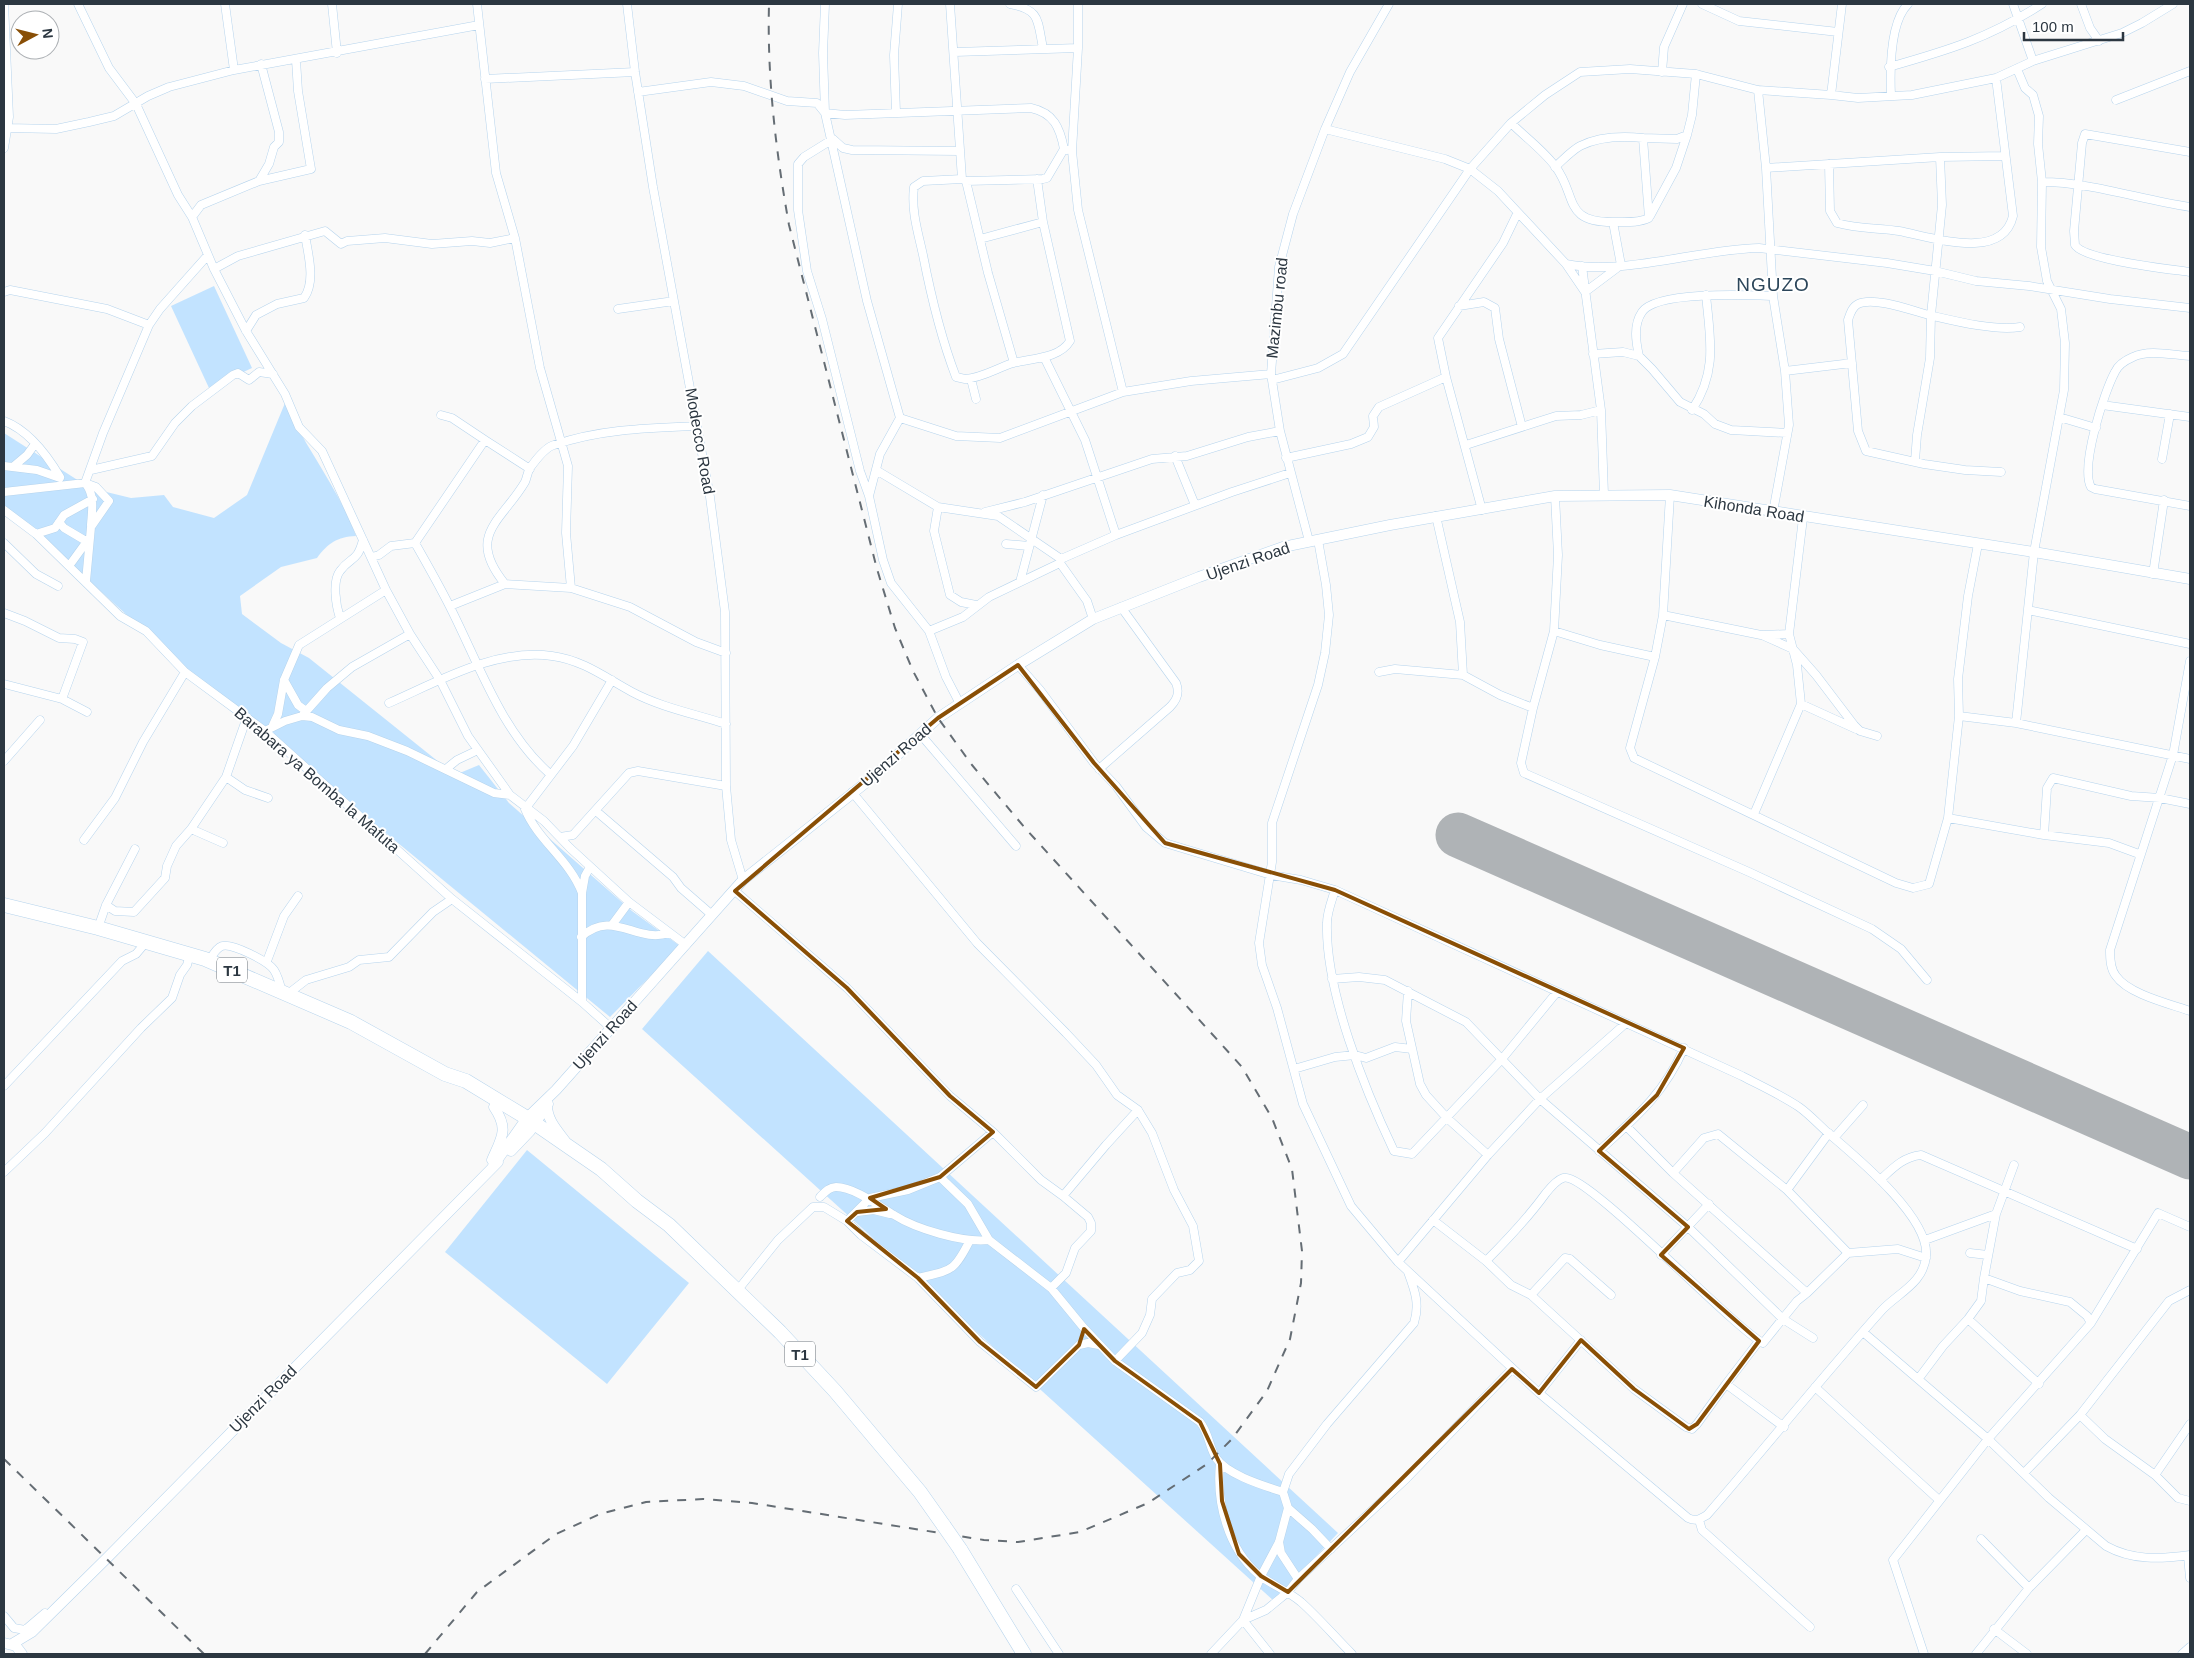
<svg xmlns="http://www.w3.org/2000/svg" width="2194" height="1658" font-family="Helvetica,sans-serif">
	<rect width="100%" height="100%" fill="#f9f9f9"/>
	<path fill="#c2e3ff" d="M 214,286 L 252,368 L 209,388 L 171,306 Z
		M 285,403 C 306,449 339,489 356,536 C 337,537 328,543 317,558 L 281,567 L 240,596 L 242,614 L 281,643 L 309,658 L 455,775 L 479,765 L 509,803 L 632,911 L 680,946 L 610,1017 L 186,669 L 84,576 L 4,509 L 4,433 L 90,488 L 131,498 L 164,495 L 173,507 L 214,518 L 247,495 Z
		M 708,951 L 1338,1533 L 1274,1601 L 642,1029 Z
		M 527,1150 L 689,1283 L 607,1384 L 445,1252 Z"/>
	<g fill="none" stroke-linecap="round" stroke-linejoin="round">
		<path stroke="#afb3b6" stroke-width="45" d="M 1458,835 L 2190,1157"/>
		<g stroke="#b6d4ed" stroke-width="9">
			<path id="street" d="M 78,4 L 109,68 L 136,104 L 178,195 L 192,217 L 214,269 L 246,331 L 285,394 L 299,427 L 322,451 L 386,590 L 410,634 L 440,680 L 468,736 L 510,795 L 544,821 L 570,848 L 629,902 L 686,945
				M 225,4 L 234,70
				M 332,4 L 337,53
				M 477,4 L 496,173 L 515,238 L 540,368 L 568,466 L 566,533 L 571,588
				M 627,4 L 635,72 L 653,187 L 710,497 L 725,612 L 726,786 L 731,840 L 743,880
				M 825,4 L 823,53 L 825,113 L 867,301 L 900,418 L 956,436 L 1000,438 L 1123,392 L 1191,381 L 1271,374
				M 950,4 L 962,179 L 966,181 L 988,273 L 1014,363
				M 1010,4 C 1041,10 1037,20 1043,48
				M 1078,4 L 1078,48 L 1072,151 L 1078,210 L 1123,392
				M 1702,4 L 1739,21 L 1838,32
				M 2013,4 L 2033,61
				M 2081,4 L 2090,28 L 2099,41
				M 955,52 L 1078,48
				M 1889,67 C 1949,50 1989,38 2042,4
				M 1662,72 L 1664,47 L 1683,4
				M 485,79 L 635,72
				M 1758,90 L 1766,168 L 1773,296 L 1785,371 L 1789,425 L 1773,512
				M 638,92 L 711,82 L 744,86 L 787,101 L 817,103 L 825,113 L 845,115 L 1031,108 C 1054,113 1060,128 1064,149
				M 1831,95 L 1858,98 L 1912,95 L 1996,78 L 2033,61 L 2122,33 L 2142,23 L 2173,4
				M 1891,96 C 1890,71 1890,22 1908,4
				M 2116,100 L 2190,71
				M 896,113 L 894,55 L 898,4
				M 1511,123 C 1525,137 1543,150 1555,166 C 1578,196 1562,223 1615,222 C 1626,222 1639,223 1649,218 L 1643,138 C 1623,136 1598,137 1580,146 C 1571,151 1563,160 1555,167
				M 7,128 L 56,129 L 89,122 L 114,116 L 148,96 L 169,87 L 234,70 L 479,25
				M 1325,129 L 1445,159 L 1470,169 L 1498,191 L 1566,264 C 1622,276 1700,249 1759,248 L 1887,263 L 1935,271 L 1976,281 L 2029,286 L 2110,299 L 2190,308
				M 1643,138 L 1677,139 L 1687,135 L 1692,115 L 1696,74
				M 4,148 L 9,117 L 4,4
				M 2190,152 L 2085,134 L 2082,143 L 2074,231 L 2075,245 C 2084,260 2169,269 2190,272
				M 1829,164 L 1830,211 L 1837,223 C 1858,229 1878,228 1899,231 C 1932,237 2002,262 2013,216 L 1996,78
				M 1766,168 L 1940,157 L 2005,156
				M 962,179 L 923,181 L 914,187 C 911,211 918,232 923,255 C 931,296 941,338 956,377 L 965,379 C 982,378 997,368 1013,363 C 1032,358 1059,359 1070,341 L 1043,222 L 1037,179
				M 259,181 L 311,169 L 298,91 L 296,60
				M 966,181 L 1043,179 L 1047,178 L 1064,149 L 1067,150
				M 2042,182 C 2091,182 2141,200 2190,207
				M 1650,216 L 1676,168 L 1687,135
				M 192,217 L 201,205 L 259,181 L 269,164 L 274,147 L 279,142 L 279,132 L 261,64
				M 980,239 L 1043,222
				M 1566,264 L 1585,292 L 1621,265 L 1613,222
				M 1582,266 L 1601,410 L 1604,495
				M 214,269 L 238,256 L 325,231 L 341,244 L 347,241 L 385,238 L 432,244 L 472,241 L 490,243 L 515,238
				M 4,292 L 10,290 L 107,309 L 149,325
				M 1459,306 L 1484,302 L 1495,308 L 1499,339 L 1522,427
				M 618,309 L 674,301
				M 246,331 L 256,315 L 277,304 L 304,298 C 316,281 308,254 305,235
				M 1593,354 L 1623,352 L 1639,356 L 1652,369 L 1680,402 L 1704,414 L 1715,424 L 1731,430 L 1787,433
				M 1639,356 C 1636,342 1633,325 1642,312 C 1657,291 1747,295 1773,296
				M 2190,356 C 2172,355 2149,349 2133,357 C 2126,360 2118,365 2115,372 C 2104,392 2080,467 2091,487 L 2095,489 L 2190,506
				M 1785,371 L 1852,363
				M 971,379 L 976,399
				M 1272,380 L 1318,368 L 1343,354 L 1470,169 L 1511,123 L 1545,95 L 1580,72 L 1630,69 L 1696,74 L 1758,90 L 1831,95 L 1842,4
				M 2102,405 L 2190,417
				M 1692,410 C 1718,371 1710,338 1706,295
				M 441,415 L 452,418 L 485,440
				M 2059,417 L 2096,428
				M 900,418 L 880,454 L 869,496 L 883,560 L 891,583 L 929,631 L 946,677 L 960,704
				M 4,421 C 28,430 47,455 60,477
				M 697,426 C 649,428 600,429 554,445 C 546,447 535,461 530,468 C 527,473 527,478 525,482 C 502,521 465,535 505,584 L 571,588 L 630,607 L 696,642 L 726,653
				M 1466,445 L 1556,416 L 1581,415 L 1601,410
				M 1175,456 L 1195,505
				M 1286,458 L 1351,444 L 1368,437 L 1374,427 L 1373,416 L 1379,407 L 1446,377
				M 2162,459 L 2170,414
				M 1915,461 L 1917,435 L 1930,358 L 1931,315 L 1942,205 L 1940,157
				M 4,466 L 37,470 L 60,478
				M 14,466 L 27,455 L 35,444
				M 530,469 L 485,440 L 415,543 C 427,564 439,585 450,607 C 479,664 501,731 550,774
				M 91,470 L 152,456 L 175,423 L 192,406 L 233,375 L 238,373 L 249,380 L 259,372 L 273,374
				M 876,470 L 938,507 L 998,516 L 1061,559 L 1116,535 L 1085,440 L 1044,357
				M 2001,472 L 1965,470 L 1924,464 L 1866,451 L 1858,431 L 1848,320 C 1850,314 1852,307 1858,304 C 1874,296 1913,311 1929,315 C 1955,321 1994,331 2020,327
				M 85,483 L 103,433 L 149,325 L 160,309 L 208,255
				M 86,484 C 95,496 92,510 91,525
				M 4,492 L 85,483 L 96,487 L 109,501 L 91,527 L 86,581
				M 1670,495 L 1663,615 L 1655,657 L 1630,748 L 1634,758 L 1896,883 L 1913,888 L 1929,884 L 1948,818 L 1959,716 L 1958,679 L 1968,596 L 1978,544
				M 869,496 L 860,471 L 822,319 L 807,271 L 798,210 L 798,164 L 804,157 L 833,139 L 843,148 L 852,150 L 960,151
				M 1555,496 L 1558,555 L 1554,631 L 1533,708 L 1521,763 L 1524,773 L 1749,872 L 1872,929 L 1901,949 L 1927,980
				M 938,507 L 934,531 L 950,595 L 961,602 L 976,605
				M 4,510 L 36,534 L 120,616 L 146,631 L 185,672 L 265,731 L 452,899 L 582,1002 L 611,1028
				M 1482,510 L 1446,377 L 1438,338 L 1503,243 L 1517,214
				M 985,512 L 1025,502 L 1152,459 L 1187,456 L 1248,437 L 1280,431
				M 1436,516 L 1460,622 L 1463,675
				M 59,522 L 64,528 L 86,541
				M 36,534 L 55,528 L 64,515 L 93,499
				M 1116,535 L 1232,492 L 1290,473
				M 1309,541 L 1280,431 L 1271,374 L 1279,267 L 1293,214 L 1325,129 L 1350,72 L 1389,4
				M 4,543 L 36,574 L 58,586
				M 1006,544 L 1029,546
				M 372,557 L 379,555 L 391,546 L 415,543
				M 1060,563 L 1087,601 L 1093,619
				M 69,566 L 90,537
				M 2153,574 L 2164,500
				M 1020,582 L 1043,495
				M 450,606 L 505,584
				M 2028,610 L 2190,644
				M 4,613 L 25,621 L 59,638 L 75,639 L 83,642 L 62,699
				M 1663,615 L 1761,635 L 1789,634 L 1803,518
				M 340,618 C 336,606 332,581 340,571 C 351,556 357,563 363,540
				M 929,631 L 963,617 L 989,597 L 1060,563 L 1061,559
				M 1554,631 L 1600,645 L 1655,657
				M 1764,636 L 1793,649 L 1816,675 L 1854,725 L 1860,731 L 1877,736
				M 2190,661 L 2173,755 L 2110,950 C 2110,958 2110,969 2116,976 C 2128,994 2170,1004 2190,1011
				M 1018,665 L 1040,690 L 1094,763 L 1116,786 L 1146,827 L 1165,843 L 1271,875 L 1301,880 L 1335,890 L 1742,1076 C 1761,1086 1781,1095 1799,1107 C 1809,1114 1818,1124 1827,1132 C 1855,1156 1930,1217 1926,1256 C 1924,1283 1898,1293 1882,1310 C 1822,1377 1766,1447 1707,1515 C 1700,1519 1696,1522 1688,1518 L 1539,1393 L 1398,1262 L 1351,1206 L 1303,1104 L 1277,1008 L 1262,965 L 1259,943 L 1272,862 L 1272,823 L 1318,685 L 1325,653 L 1329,615 L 1326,585 L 1318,540
				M 1379,672 L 1395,669 L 1463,675 L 1500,695 L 1533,708
				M 284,680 L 298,705 L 306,711
				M 4,684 L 62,699 L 87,712
				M 389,703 C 439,681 496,648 552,656 C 583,660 606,678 632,692 C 660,707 695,714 726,724
				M 1801,704 L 1856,729
				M 302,716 L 327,688 L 352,667 L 410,634
				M 1959,716 L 2016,723 L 2190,759
				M 2016,723 L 2034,552 L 2064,390 L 2065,343 L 2061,309 L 2047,281 L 2041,247 L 2042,182 L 2038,144 L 2039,116 L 2033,95 L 2025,88 L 2017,69
				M 273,725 L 278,714 L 284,680 L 299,645 L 386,590
				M 265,731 L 285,721 L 302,716 L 312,717 L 339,730 L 368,736 L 407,751 L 494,793 L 510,795
				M 921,735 L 1016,846
				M 4,761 L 40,720
				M 446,769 L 457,760 L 478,750
				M 1099,769 L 1170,707 C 1177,700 1180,693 1176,683 L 1121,607
				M 226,777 L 245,790 L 268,798
				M 852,792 L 977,943 L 1066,1033 L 1096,1065 L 1117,1095 L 1138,1110 L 1152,1133 L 1174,1190 L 1193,1226 L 1199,1261 L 1190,1270 L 1177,1273 L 1152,1299 L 1150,1315 L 1142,1333 L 1115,1361
				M 596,811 L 673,877 L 681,888 L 712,915
				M 1754,814 L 1801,704 L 1797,665 L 1789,634
				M 1948,818 L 2044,835 L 2109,843 L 2139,854
				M 191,829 L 223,843
				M 2044,835 L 2047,788 L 2053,778 L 2131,796 L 2160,798 L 2190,804
				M 560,837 L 573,835 L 629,773 L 638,771 L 726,786
				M 84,840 L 115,798 L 143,742 L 185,672
				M 1335,890 C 1332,900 1327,912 1327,923 C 1325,991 1365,1090 1394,1151 L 1412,1154 L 1502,1059 L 1557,992
				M 735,891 L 847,988 L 950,1096 L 993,1132 L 1041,1180 L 1063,1196 L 1106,1145 L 1138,1110
				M 582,893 C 570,860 538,841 525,809 L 573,746 L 612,680
				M 106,905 L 115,911 L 134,912 L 165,878 L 167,866 L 176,846 L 191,829 L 226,777 L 247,717
				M 612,925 L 629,902
				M 98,928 L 106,905 L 135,849
				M 581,937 C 613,908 636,944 669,933
				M 209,961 C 212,956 216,948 222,946 C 232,943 268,961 274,970 C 278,976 280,984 282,992
				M 267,961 L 284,916 L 298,896
				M 1332,979 L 1359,977 L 1385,980 L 1466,1022 L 1540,1099 L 1688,1227 L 1783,1319 L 1813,1338
				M 1408,991 L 1406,1021 L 1420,1084 L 1426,1095 L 1447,1118 L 1488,1155
				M 288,994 L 306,980 L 349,967 L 359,960 L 389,957 L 433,912 L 452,899
				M 582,1002 L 582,893 L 585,876 L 590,867
				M 1294,1069 L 1335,1057 L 1355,1055 L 1366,1058 L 1395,1047 L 1412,1049
				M 4,1086 L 122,961 L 136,954 L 147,941
				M 1626,1126 L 1673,1173 L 1807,1293 L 1848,1253 L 1787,1190 L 1718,1134 L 1704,1138 L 1673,1173
				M 1834,1138 L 1863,1105
				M 1599,1151 C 1635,1118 1664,1094 1684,1048
				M 4,1172 L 45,1133 L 141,1028 L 172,998 L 180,975 L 187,965 L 190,954
				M 940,1177 L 968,1204 L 989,1240 L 1051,1288 L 1083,1327 L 1115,1361 L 1200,1422 C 1209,1433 1209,1447 1216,1458 C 1227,1475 1265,1486 1283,1492 L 1288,1508 L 1312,1529 L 1331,1549
				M 1880,1180 C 1893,1168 1903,1157 1921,1155 L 2137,1249
				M 1787,1190 L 1829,1133
				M 820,1197 C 824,1193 829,1187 836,1187 C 854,1187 879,1206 894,1215 C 916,1229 963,1243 989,1240
				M 857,1212 L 874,1210 L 890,1214
				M 1433,1220 L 1486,1261 L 1511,1285 L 1531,1295 L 1634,1389 L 1686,1427 L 1692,1429 L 1697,1424 L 1726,1384 L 1784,1427
				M 847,1221 L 861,1235 L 918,1278 L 980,1342 L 1036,1387 L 1079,1345 L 1088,1343 L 1099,1345
				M 1925,1240 L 1996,1214
				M 1848,1253 L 1898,1249 L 1926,1258
				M 1970,1253 L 1988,1255
				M 1661,1255 L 1709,1204
				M 1486,1261 C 1508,1239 1528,1218 1546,1193 C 1550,1188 1557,1180 1563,1178 C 1585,1170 1730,1325 1763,1343 L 1797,1301 L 1807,1293
				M 1398,1262 L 1488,1155 L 1540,1099 L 1625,1024
				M 918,1278 C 952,1270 954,1272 970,1240
				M 1984,1278 L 1996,1214 L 2014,1165
				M 1051,1288 L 1066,1273 L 1075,1248 L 1091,1231 L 1091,1223 L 1088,1217 L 1063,1196
				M 737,1291 L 778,1240 L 813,1207 L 824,1207 L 847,1221 L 870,1198 L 908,1190 L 940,1177 L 993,1132
				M 1531,1295 L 1565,1258 L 1570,1259 L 1611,1295
				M 1968,1319 L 2039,1384
				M 1863,1332 L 1988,1439 L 2049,1498 L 2106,1546 C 2133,1561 2161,1559 2190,1555
				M 1919,1378 L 1943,1346 L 1968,1319 L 1981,1301 L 1984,1278 L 2020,1291 L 2070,1302 L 2087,1316 L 2091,1323
				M 1726,1384 L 1759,1341
				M 1815,1387 L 1939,1500
				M 1539,1393 L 1581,1340
				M 2080,1415 L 2105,1439 L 2155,1475 L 2190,1424
				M 1220,1464 C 1216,1503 1228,1549 1259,1575 C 1272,1585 1288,1591 1301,1602 C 1319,1618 1335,1637 1352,1654
				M 2024,1473 L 2080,1415 L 2169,1301 L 2190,1290
				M 2155,1475 L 2178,1498 L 2190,1501
				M 1283,1492 L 1289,1474 L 1327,1424 L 1414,1323 C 1420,1304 1415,1291 1408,1272
				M 1699,1520 L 1702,1530 L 1810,1627
				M 1981,1539 L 2029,1588
				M 1279,1542 L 1281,1553 L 1298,1579
				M 2188,1556 L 2190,1578
				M 1016,1589 L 1059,1654
				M 4,1616 L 14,1628 L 25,1630 L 45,1613
				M 1994,1629 L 2027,1654
				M 1211,1654 L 1243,1620 L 1266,1610 L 1288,1592 L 1298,1579 L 1406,1479 L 1512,1369
				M 1270,1654 L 1243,1620 L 1261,1576 L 1279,1542 L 1288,1508
				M 1924,1654 L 1893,1560 L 1988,1439 L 2091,1323 L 2158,1213 L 2190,1227
				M 1976,1654 L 2029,1588 L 2086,1530
				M 2182,1654 L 2190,1647"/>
		</g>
		<g stroke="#b6d4ed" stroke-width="11">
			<path id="secondary" d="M 547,1105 C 547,1120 557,1130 565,1141
				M 511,1151 L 530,1131 L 548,1104
				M 492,1160 C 502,1137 509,1129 494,1107
				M 493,1166 L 527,1118 L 556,1090 L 743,880 L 873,777 L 938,718 L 1018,665 L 1093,619 L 1199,577 L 1283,547 L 1390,525 L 1555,496 L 1670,495 L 2034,552 L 2190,579
				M 4,1643 L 16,1646 L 22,1654
				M 12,1644 L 32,1632 L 107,1558 L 498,1162"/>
		</g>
		<g stroke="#b6d4ed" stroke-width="15">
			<path id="highway" d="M 4,905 L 98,928 L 205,959 L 351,1022 L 445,1074 L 466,1081 L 527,1118 L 601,1169 L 637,1201 L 669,1225 L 780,1332 L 835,1391 L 920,1492 L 944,1526
				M 960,1549 L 1024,1654"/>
		</g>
		<use href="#street" stroke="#fff" stroke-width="8"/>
		<use href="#secondary" stroke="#fff" stroke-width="10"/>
		<use href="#highway" stroke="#fff" stroke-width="14"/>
		<path stroke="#656d74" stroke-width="2" stroke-dasharray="9 9" stroke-linecap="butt" d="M 4,1459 L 204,1654
			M 425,1654 L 477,1592 L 556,1534 L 600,1514 L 646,1502 L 703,1499 L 752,1503 L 984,1540 L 1018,1542 L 1080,1532 L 1148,1503 L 1207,1464 L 1232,1439 L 1267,1391 L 1290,1339 L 1301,1283 L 1302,1251 L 1292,1169 L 1272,1118 L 1242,1067 L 1025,828 L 972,765 L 938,718 L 913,671 L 895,628 L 877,569 L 789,225 C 776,152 767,79 769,4"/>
		<g stroke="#b6d4ed" stroke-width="15" stroke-linecap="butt">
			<path id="highway-bridge" d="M 944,1526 L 960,1549"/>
		</g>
		<use href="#highway-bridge" stroke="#fff" stroke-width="14"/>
	</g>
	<path fill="none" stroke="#894f06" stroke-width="4" stroke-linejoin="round" d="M 1018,665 L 1094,763 L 1165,843 L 1335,890 L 1684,1048 L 1657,1095 L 1599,1151 L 1688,1227 L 1661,1255 L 1759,1341 L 1697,1424 L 1689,1429 L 1634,1389 L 1581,1340 L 1539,1393 L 1512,1369 L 1288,1592 L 1261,1576 L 1239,1554 L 1222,1501 L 1220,1464 L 1200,1422 L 1115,1361 L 1084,1329 L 1079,1345 L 1036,1387 L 980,1342 L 918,1278 L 847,1221 L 857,1212 L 886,1209 L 870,1198 L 940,1177 L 993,1132 L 950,1096 L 847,988 L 735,891 L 938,718 Z"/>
	<g text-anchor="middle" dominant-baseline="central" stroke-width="4" stroke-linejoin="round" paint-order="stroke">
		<g fill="#fff" stroke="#6b737a" stroke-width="1">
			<rect x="217" y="957.5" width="30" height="25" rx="4"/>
			<rect x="785" y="1341.5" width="30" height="25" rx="4"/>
		</g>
		<g font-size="15" font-weight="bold" fill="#2c3741">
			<text x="232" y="970">T1</text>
			<text x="800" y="1354">T1</text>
		</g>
		<g font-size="16" fill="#2c3741" stroke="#fff">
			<text transform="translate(1277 308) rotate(-84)">Mazimbu road</text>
			<text transform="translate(700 441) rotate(80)">Modecco Road</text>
			<text transform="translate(1754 509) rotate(9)">Kihonda Road</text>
			<text transform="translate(1248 561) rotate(-19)">Ujenzi Road</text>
			<text transform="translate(896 755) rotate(-41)">Ujenzi Road</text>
			<text transform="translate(317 780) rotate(41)">Barabara ya Bomba la Mafuta</text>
			<text transform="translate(605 1035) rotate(-48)">Ujenzi Road</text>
			<text transform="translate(263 1399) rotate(-45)">Ujenzi Road</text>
		</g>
		<g font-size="19" letter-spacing="1" fill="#2c465a" stroke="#fff">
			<text x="1773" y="284">NGUZO</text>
		</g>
	</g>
	<rect width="2194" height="1658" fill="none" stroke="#2c3741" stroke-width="10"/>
	<g transform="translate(35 35) rotate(83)"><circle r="24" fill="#ffffff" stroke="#abafb3"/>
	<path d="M0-4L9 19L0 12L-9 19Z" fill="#894f06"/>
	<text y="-8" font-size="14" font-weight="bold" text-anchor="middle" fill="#2c3741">N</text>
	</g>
	<path d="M2024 32v8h99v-8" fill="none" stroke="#2c3741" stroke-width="2.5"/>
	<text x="2032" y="32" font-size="15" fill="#2c3741" stroke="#ffffff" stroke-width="4" paint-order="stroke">100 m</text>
</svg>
